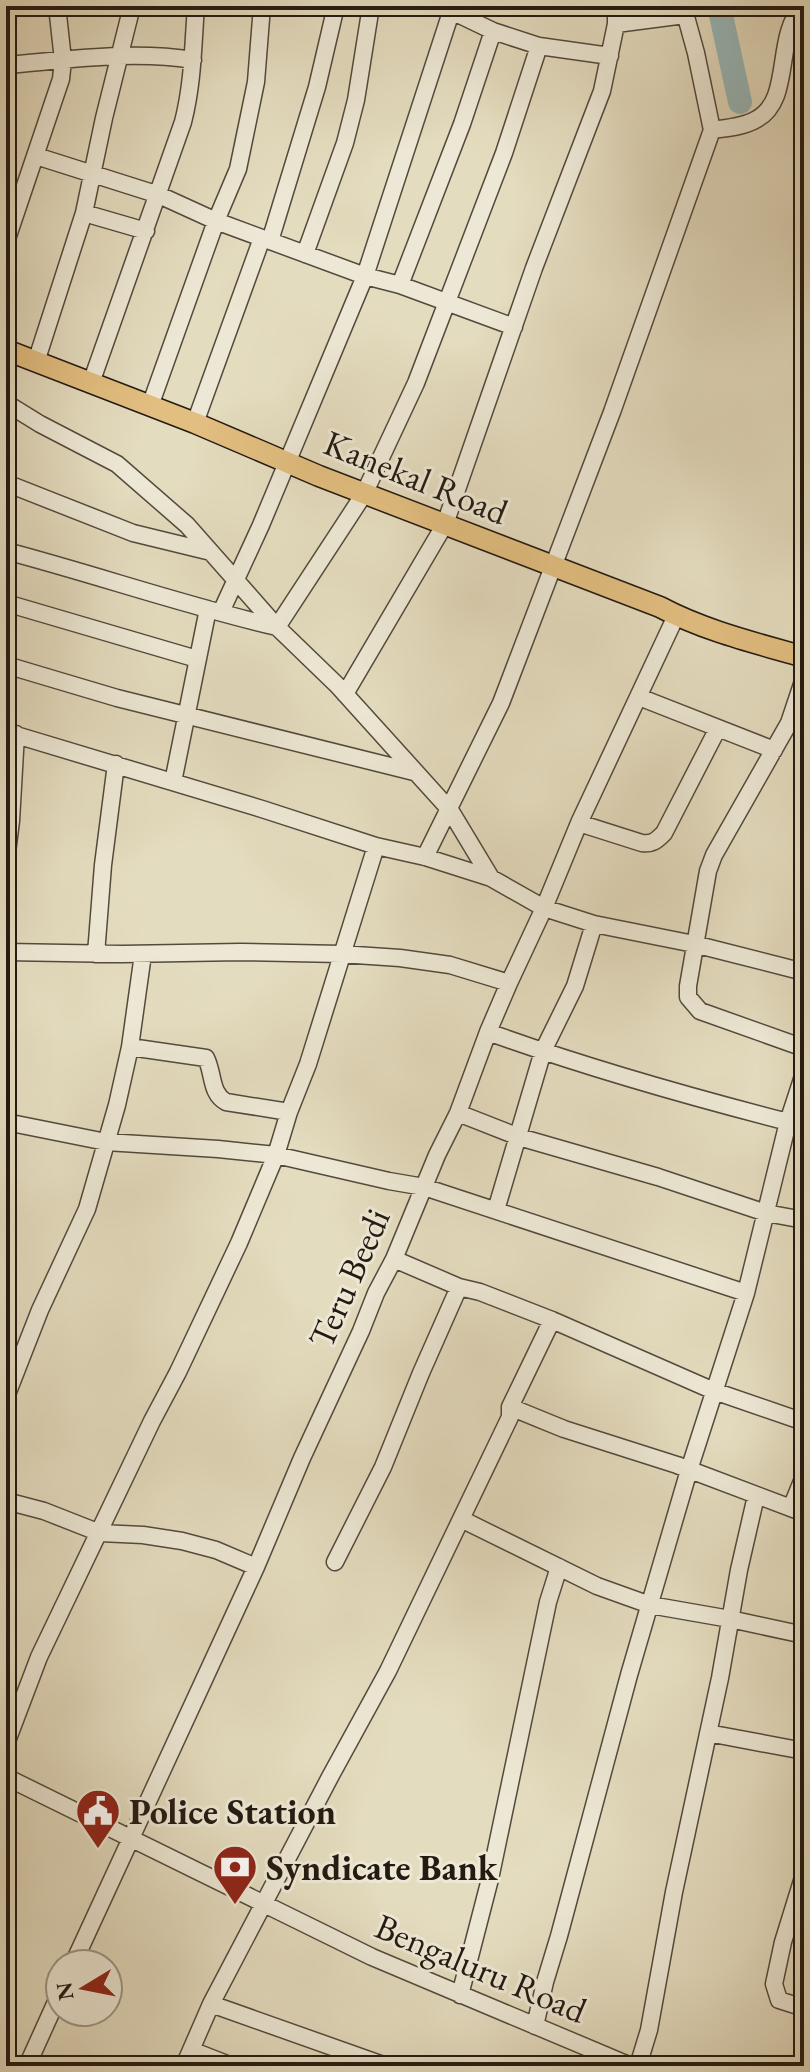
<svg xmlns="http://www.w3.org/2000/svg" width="810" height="2072" font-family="'EB Garamond',serif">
	<rect width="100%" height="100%" fill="#e4dcbf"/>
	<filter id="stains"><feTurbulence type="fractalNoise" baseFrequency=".0025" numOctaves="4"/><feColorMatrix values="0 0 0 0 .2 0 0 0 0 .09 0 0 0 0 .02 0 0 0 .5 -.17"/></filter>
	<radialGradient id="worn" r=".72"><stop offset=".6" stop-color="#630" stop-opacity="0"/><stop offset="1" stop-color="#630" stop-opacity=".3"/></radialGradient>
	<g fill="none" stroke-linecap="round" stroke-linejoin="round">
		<path stroke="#99b9bb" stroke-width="24" d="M 719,6 L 740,102"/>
		<g stroke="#534a3d" stroke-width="19">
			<path id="minor" d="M 441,6 L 493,31 L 539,46 L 610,56
				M 616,24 L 685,15
				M 6,65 C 68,60 132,50 193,60
				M 712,130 C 726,128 743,127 755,120 C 794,101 773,37 803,6
				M 36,156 L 159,195 L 216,221 L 365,276 L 400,285 L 514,327
				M 84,213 L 146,231
				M 270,241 L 317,87 L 336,6
				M 6,242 L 61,79 L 63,60 L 57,6
				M 305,254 L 345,143 L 356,100 L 371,6
				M 400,285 L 462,124 L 493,31
				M 36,362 L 84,213 L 104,118 L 132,6
				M 91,383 L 183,122 C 193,83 193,45 196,6
				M 6,403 L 40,424 L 117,464 L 187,525 L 277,627 L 337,685 L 450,810 L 491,878
				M 150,406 L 216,221 L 238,169 L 256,82 L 262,6
				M 195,423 L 262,238
				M 6,483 L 133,533 L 211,552
				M 6,551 C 97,575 186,606 277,627 L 364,494 L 416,383 L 504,153 L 539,46
				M 6,603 L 197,659
				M 221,612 L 261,525 L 365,276 L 453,6
				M 6,665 L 117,698 L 414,772
				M 804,678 L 789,723 L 714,855 L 708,871 L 688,986 L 688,997 L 700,1011 L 804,1048
				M 345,694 L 445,524 L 534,268 L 602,91 L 616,24 L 616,6
				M 639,697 L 774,750
				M 6,732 L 262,809 L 376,846 L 425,857 L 491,878 L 544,908 L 594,924 L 694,944 L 804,972
				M 173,782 L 208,609
				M 579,823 L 642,843 C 653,844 656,841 664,833 L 718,728
				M 425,857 L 501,703 L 612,412 L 712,130 L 696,53 L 683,6
				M 6,860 L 11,821 L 16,734
				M 6,952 L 123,954 L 241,952 L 341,954 L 400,958 L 450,965 L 509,983
				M 96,954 L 103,865 L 116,764
				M 488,1032 C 587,1068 687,1096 788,1122
				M 130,1047 L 206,1058 C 214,1074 210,1093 226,1102 L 289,1112
				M 458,1113 L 519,1137 L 658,1177 L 766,1213 L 804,1220
				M 6,1122 L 106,1142 L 218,1149 L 276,1155 L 389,1181 L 424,1187 L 746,1293
				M 496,1210 L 543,1051 L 575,986 L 594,924
				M 552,1320 L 714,1391 L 804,1422
				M 6,1397 L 40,1310 L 87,1209 L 117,1105 L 130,1047 L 143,954
				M 510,1407 L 564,1429 L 677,1465 L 804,1513
				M 6,1501 L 44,1511 L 100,1533 L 143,1535 L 182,1541 L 216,1550 L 256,1567
				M 791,1508 L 804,1476
				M 461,1519 L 597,1586 L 650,1605 L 730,1619 L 804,1635
				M 335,1562 L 383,1467 L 421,1373 L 459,1287
				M 708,1733 L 804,1751
				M 6,1744 L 39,1657 L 152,1421 L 178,1372 L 239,1243 L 276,1155 L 289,1112 L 308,1064 L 376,846
				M 6,1777 L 372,1957 L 631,2066
				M 804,1874 L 783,1942 L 774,1984 L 779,2000 L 804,2008
				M 73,1964 L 256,1567 L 302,1458 L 361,1331 L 376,1293 L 394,1259 L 437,1155 L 458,1113 L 488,1032 L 509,983 L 544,908 L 579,823 L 676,616
				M 460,1995 L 490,1879 L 548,1602 L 559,1567
				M 211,2004 L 386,2066
				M 535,2026 L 545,1982 L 559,1936 L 629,1675 L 689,1470 L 746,1293 L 788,1122 L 804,1073
				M 191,2050 L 232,2066
				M 27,2066 L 60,1993
				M 184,2066 L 211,2004 L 330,1777 L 388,1671 L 510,1417 L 510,1407 L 552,1320 L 480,1292 L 459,1287 L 394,1259
				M 638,2066 L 649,2030 L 674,1892 L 720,1678 L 739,1570 L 756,1496"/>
		</g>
		<g stroke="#231a12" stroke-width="23">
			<path id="major" d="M 6,350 L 195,423 L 319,476 L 660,607 C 705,631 756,643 804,657"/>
		</g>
		<use href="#minor" stroke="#ede8d5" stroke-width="16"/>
		<use href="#major" stroke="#e2be80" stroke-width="20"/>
	</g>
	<defs>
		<g id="civic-pin" transform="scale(2.3)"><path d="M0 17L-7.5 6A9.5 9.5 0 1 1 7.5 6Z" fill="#8f2418" stroke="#ede8d5"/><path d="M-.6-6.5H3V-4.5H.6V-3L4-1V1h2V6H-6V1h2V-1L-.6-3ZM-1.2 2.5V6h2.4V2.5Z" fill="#fff"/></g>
		<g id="bank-pin" transform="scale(2.3)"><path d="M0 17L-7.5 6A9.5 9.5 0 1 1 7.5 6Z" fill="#8f2418" stroke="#ede8d5"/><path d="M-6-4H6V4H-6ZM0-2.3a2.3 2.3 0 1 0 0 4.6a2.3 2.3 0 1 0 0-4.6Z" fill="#fff"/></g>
	</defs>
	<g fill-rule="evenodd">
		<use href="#civic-pin" x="98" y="1811"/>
		<use href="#bank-pin" x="235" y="1867"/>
	</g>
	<g text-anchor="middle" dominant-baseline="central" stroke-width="6" stroke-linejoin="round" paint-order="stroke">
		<g font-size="36" fill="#231a12" stroke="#ede8d5">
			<text transform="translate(416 477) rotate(22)">Kanekal Road</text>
			<text transform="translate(349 1278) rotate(-66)">Teru Beedi</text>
			<text transform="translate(481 1968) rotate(23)">Bengaluru Road</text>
		</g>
		<g font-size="36" font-weight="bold" fill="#231a12" stroke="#ede8d5" text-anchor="start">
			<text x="129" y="1811">Police Station</text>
			<text x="266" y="1867">Syndicate Bank</text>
		</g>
	</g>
	<rect width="810" height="2072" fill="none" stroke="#e4dcbf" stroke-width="32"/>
	<rect x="8" y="8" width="794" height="2056" fill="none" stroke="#231a12" stroke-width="4"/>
	<rect x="16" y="16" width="778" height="2040" fill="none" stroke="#231a12" stroke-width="2"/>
	<g transform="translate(84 1988) rotate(260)"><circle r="38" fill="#ede8d5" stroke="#9c9687" stroke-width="2"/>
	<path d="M0-6L14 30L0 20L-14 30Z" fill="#8f2418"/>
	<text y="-12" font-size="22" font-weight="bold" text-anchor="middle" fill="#231a12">N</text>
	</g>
	<rect width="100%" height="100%" filter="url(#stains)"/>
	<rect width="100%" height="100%" fill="url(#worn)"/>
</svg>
